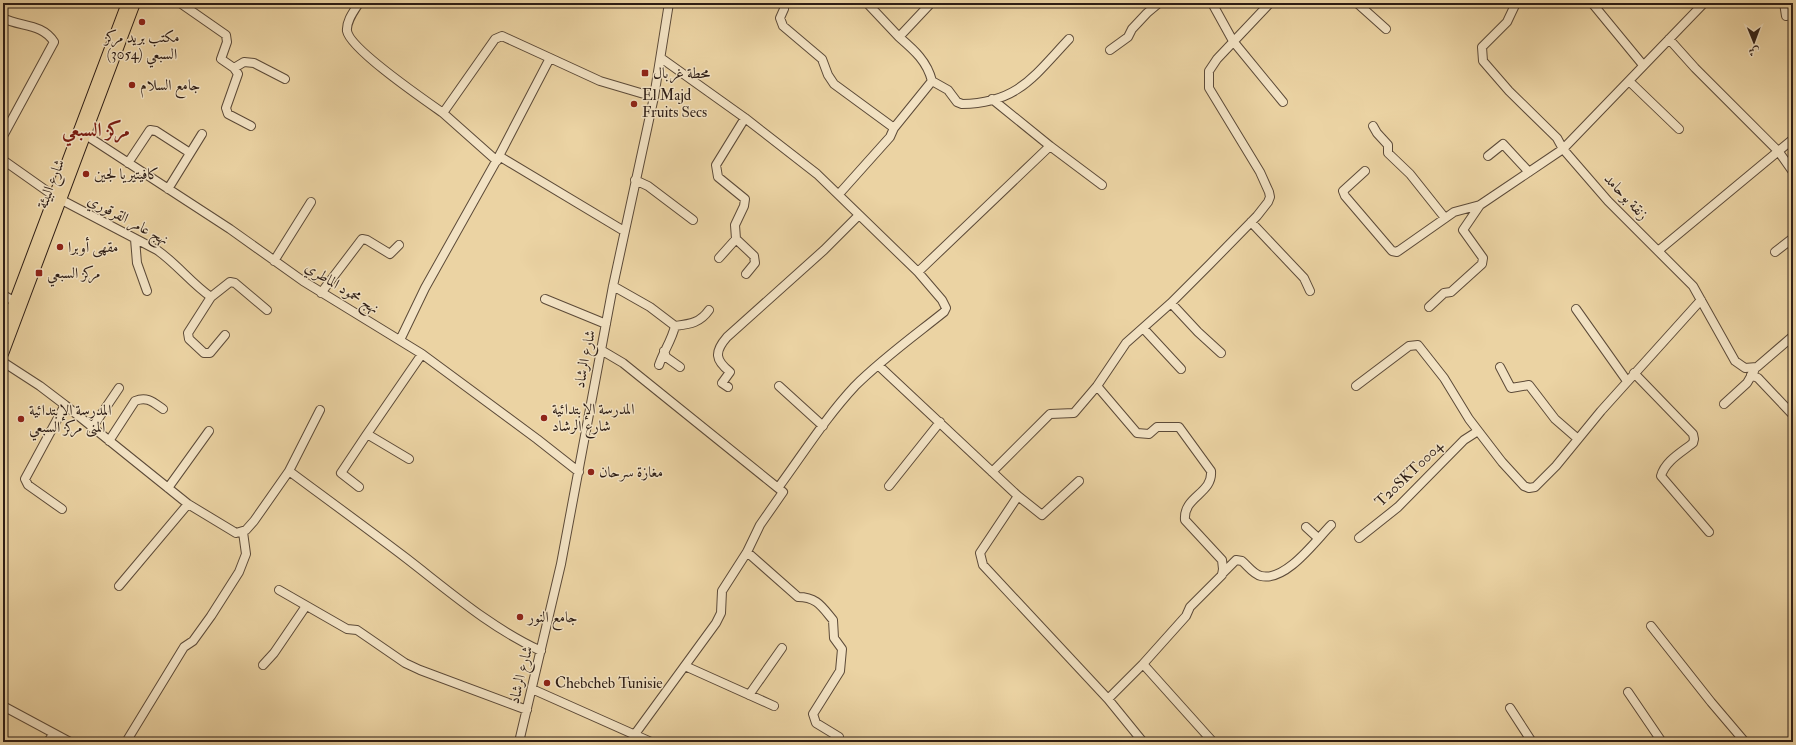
<svg xmlns="http://www.w3.org/2000/svg" width="1796" height="745" font-family="'IM FELL Double Pica',Amiri,serif">
	<rect width="100%" height="100%" fill="#ebd3a3"/>
	<filter id="stains"><feTurbulence type="fractalNoise" baseFrequency=".005" numOctaves="4"/><feColorMatrix values="0 0 0 0 .2 0 0 0 0 .09 0 0 0 0 .02 0 0 0 .5 -.17"/></filter>
	<radialGradient id="worn" r=".72"><stop offset=".6" stop-color="#630" stop-opacity="0"/><stop offset="1" stop-color="#630" stop-opacity=".3"/></radialGradient>
	<g fill="none" stroke-linecap="round" stroke-linejoin="round">
		<g stroke="#5c4a38" stroke-width="10">
			<path id="minor" d="M 180,3 L 226,35 L 227,42 L 221,59 L 234,68 L 238,74 L 226,108 L 228,114 L 251,126
				M 359,3 C 354,11 346,21 347,31 C 350,49 426,101 443,113
				M 867,3 L 899,37
				M 931,3 L 899,37 C 914,50 927,61 932,81
				M 1212,3 L 1233,41 L 1283,102
				M 1357,3 L 1386,29
				M 1516,3 L 1507,22 L 1482,47 L 1483,61 L 1509,91 L 1557,138 L 1563,149 L 1608,201 L 1693,286 L 1735,361 L 1745,368 L 1757,367 L 1793,336
				M 1592,3 L 1643,65
				M 1784,3 L 1786,16
				M 784,9 L 780,18 L 783,26 L 822,59 L 828,75 L 834,84 L 894,128
				M 3,18 C 20,27 42,23 54,42 L 3,136
				M 1669,39 L 1695,68 L 1779,152 L 1793,172
				M 1110,50 L 1128,37 L 1132,29 L 1147,13 L 1159,3
				M 234,68 L 244,62 L 254,63 L 285,79
				M 1629,81 L 1679,129
				M 745,118 L 716,165 L 718,177 L 745,199 L 744,206 L 735,225 L 736,239 L 754,256 L 755,263 L 746,274
				M 1373,126 L 1377,133 L 1388,145 L 1388,153 L 1410,174 L 1445,218
				M 81,132 L 230,229 L 303,281 L 422,354 L 537,439 L 579,472
				M 1050,146 L 1102,185
				M 499,156 L 624,231
				M 1488,156 L 1503,144 L 1529,172
				M 3,160 L 54,196 L 157,250 C 177,264 191,283 211,297 L 188,333 L 189,339 L 204,353 L 210,353 L 225,335
				M 497,161 L 443,113 L 495,39 L 502,36 L 550,58
				M 128,163 L 150,130 L 156,131 L 187,151 L 189,154
				M 1365,171 L 1343,191 L 1345,196 L 1392,251 L 1397,252 L 1454,212 L 1480,205 L 1563,149 L 1704,3
				M 635,180 L 648,186 L 693,220
				M 168,189 L 202,134
				M 839,194 L 890,137 L 894,128 L 932,81 L 948,90 L 957,102 L 962,104 C 1018,103 1034,76 1069,39
				M 1251,222 L 1304,278 L 1310,291
				M 135,239 L 137,263 L 147,291
				M 1658,251 L 1793,139
				M 1775,252 L 1793,238
				M 719,258 L 736,239
				M 274,261 L 311,202
				M 918,272 L 1050,146 L 992,99
				M 613,286 L 650,307 L 675,326 C 690,324 700,323 709,310
				M 321,293 L 362,239 L 367,240 L 390,254 L 399,245
				M 3,295 L 14,301
				M 211,297 L 230,282 L 235,283 L 267,310
				M 545,299 L 606,324
				M 1171,303 L 1198,332 L 1221,353
				M 1429,307 L 1444,293 L 1451,292 L 1482,264 L 1483,258 L 1463,230 L 1480,205
				M 1576,309 L 1627,381
				M 1143,328 L 1181,369
				M 400,340 L 425,288 L 499,156 L 550,58 L 600,81 L 654,97
				M 601,350 L 623,363 L 778,488 C 803,454 826,417 855,386 C 882,359 914,336 944,312 L 946,308 L 942,300 L 918,272 L 817,174 L 745,118 L 661,58
				M 664,351 L 666,357 L 680,367
				M 3,362 L 40,386 L 65,405 L 188,504 L 236,533 L 246,530 L 254,521 L 289,471 C 328,500 368,529 406,558 C 450,592 491,628 541,651
				M 659,365 C 663,352 672,340 675,326
				M 878,365 L 1018,496 L 980,553 L 983,565 L 1108,699 L 1143,664 L 1213,742
				M 1500,367 L 1511,388 L 1529,385 L 1555,419 L 1578,439
				M 1634,373 L 1693,434 L 1694,439 L 1693,443 C 1682,452 1665,461 1661,476 L 1709,532
				M 1751,375 L 1758,378 L 1793,415
				M 779,386 L 823,426
				M 1097,386 L 1137,433 L 1149,434 L 1157,427 L 1179,427 L 1211,471 C 1213,494 1183,496 1185,520 L 1222,560 L 1223,569 L 1222,575 L 1190,607 L 1186,616 L 1143,664
				M 1356,386 L 1409,346 L 1418,345 L 1444,378 L 1469,419 L 1502,462 L 1524,486 L 1529,488 L 1535,487 L 1556,466 L 1601,411 L 1701,300
				M 728,387 L 722,383 L 730,372 C 715,360 714,352 727,337 L 824,250 L 859,215
				M 1724,404 L 1747,383 L 1754,371
				M 92,428 L 119,388
				M 109,441 L 135,401 C 147,396 153,402 163,409
				M 409,459 L 367,434 L 422,354
				M 289,471 L 320,410
				M 992,472 L 1050,414 L 1074,413 L 1097,386 L 1126,343 L 1171,303 L 1210,264 L 1257,216 L 1268,202 L 1270,197 L 1269,192 L 1260,172 L 1209,88 L 1209,71 L 1217,59 L 1270,3
				M 889,486 L 940,422
				M 359,487 L 341,473 L 367,434
				M 168,488 L 209,431
				M 1018,496 L 1042,515 L 1079,481
				M 62,509 L 28,485 L 25,479 L 65,405
				M 1306,527 L 1318,538
				M 1359,538 L 1398,507 L 1464,440 L 1478,431
				M 747,552 L 798,597 C 817,597 822,607 833,620 L 834,638 L 842,649 L 840,671 L 813,714 L 816,723 L 839,737 L 836,742
				M 1222,574 L 1236,560 L 1242,561 C 1248,566 1253,574 1261,576 C 1286,582 1316,540 1331,525
				M 119,586 L 188,504
				M 279,590 L 347,629 L 357,630 L 405,663 L 420,670 L 527,710
				M 1651,626 L 1711,702 L 1745,742
				M 263,665 L 274,653 L 306,606
				M 685,666 L 774,706
				M 532,689 L 651,742
				M 1628,692 L 1662,742
				M 749,695 L 782,648
				M 1108,699 L 1143,742
				M 3,706 L 70,742
				M 1510,708 L 1532,742
				M 635,734 L 716,623 L 721,613 L 722,591 L 747,552 L 760,525 L 783,492 L 778,488
				M 48,742 L 53,734
				M 126,742 L 184,647 L 193,641 L 211,616 L 239,572 L 246,554 L 243,532
				M 519,742 L 561,564 L 613,286 L 654,97 L 669,3"/>
		</g>
		<g stroke="#2d1d15" stroke-width="12">
			<path id="major" d="M 3,332 L 127,3
				M 3,354 L 135,3"/>
		</g>
		<use href="#minor" stroke="#f2e2c3" stroke-width="8"/>
		<use href="#major" stroke="#ebd3a3" stroke-width="10"/>
	</g>
	<g fill="#8f2418" stroke="#f2e2c3" stroke-width="1.5">
		<circle cx="142" cy="22" r="4"/>
		<rect x="641" y="69" width="8" height="8" rx="2"/>
		<circle cx="132" cy="85" r="4"/>
		<circle cx="634" cy="104" r="4"/>
		<circle cx="86" cy="174" r="4"/>
		<circle cx="60" cy="247" r="4"/>
		<rect x="35" y="269" width="8" height="8" rx="2"/>
		<circle cx="544" cy="418" r="4"/>
		<circle cx="21" cy="419" r="4"/>
		<circle cx="591" cy="472" r="4"/>
		<circle cx="520" cy="617" r="4"/>
		<circle cx="547" cy="683" r="4"/>
	</g>
	<g text-anchor="middle" dominant-baseline="central" stroke-width="3" stroke-linejoin="round" paint-order="stroke">
		<g font-size="15" fill="#2d1d15" stroke="#f2e2c3" text-anchor="start">
			<text x="142" y="37" text-anchor="middle">مكتب بريد مركز<tspan x="142" dy="17">السبعي (3054)</tspan></text>
			<text x="653" y="73">محطة غربال</text>
			<text x="140" y="85">جامع السلام</text>
			<text x="642" y="95">El Majd<tspan x="642" dy="17">Fruits Secs</tspan></text>
			<text x="94" y="174">كافيتيريا لجين</text>
			<text x="68" y="247">مقهى أوبرا</text>
			<text x="47" y="273">مركز السبعي</text>
			<text x="552" y="409">المدرسة الإبتدائية<tspan x="552" dy="17">شارع الرشاد</tspan></text>
			<text x="29" y="410">المدرسة الإبتدائية<tspan x="29" dy="17">المنى مركز السبعي</tspan></text>
			<text x="599" y="472">مغازة سرحان</text>
			<text x="528" y="617">جامع النور</text>
			<text x="555" y="683">Chebcheb Tunisie</text>
		</g>
		<g font-size="15" fill="#2d1d15" stroke="#f2e2c3">
			<text transform="translate(51 184) rotate(-69)">شارع البيئة</text>
			<text transform="translate(1626 197) rotate(47)">زنقة بوحامد</text>
			<text transform="translate(128 220) rotate(28)">نهج عامر القرقوري</text>
			<text transform="translate(342 288) rotate(32)">نهج محمود الماطري</text>
			<text transform="translate(585 359) rotate(-79)">شارع الرشاد</text>
			<text transform="translate(1409 474) rotate(-44)">T20SKT0004</text>
			<text transform="translate(521 675) rotate(-76)">شارع الرشاد</text>
		</g>
		<g font-size="19" font-weight="bold" fill="#7a1f14" stroke="#f2e2c3">
			<text x="96" y="130">مركز السبعي</text>
		</g>
	</g>
	<rect width="1796" height="745" fill="none" stroke="#ebd3a3" stroke-width="16"/>
	<rect x="4" y="4" width="1788" height="737" fill="none" stroke="#2d1d15" stroke-width="2"/>
	<rect x="8" y="8" width="1780" height="729" fill="none" stroke="#2d1d15"/>
	<g transform="translate(1754 42) rotate(179)" stroke="#f2e2c3" stroke-width="3" paint-order="stroke">
	<path d="M0-3L7 15L0 10L-7 15Z" fill="#2d1d15"/>
	<text y="-6" font-size="11" font-weight="bold" text-anchor="middle" fill="#2d1d15">ش</text>
	</g>
	<rect width="100%" height="100%" filter="url(#stains)"/>
	<rect width="100%" height="100%" fill="url(#worn)"/>
</svg>
